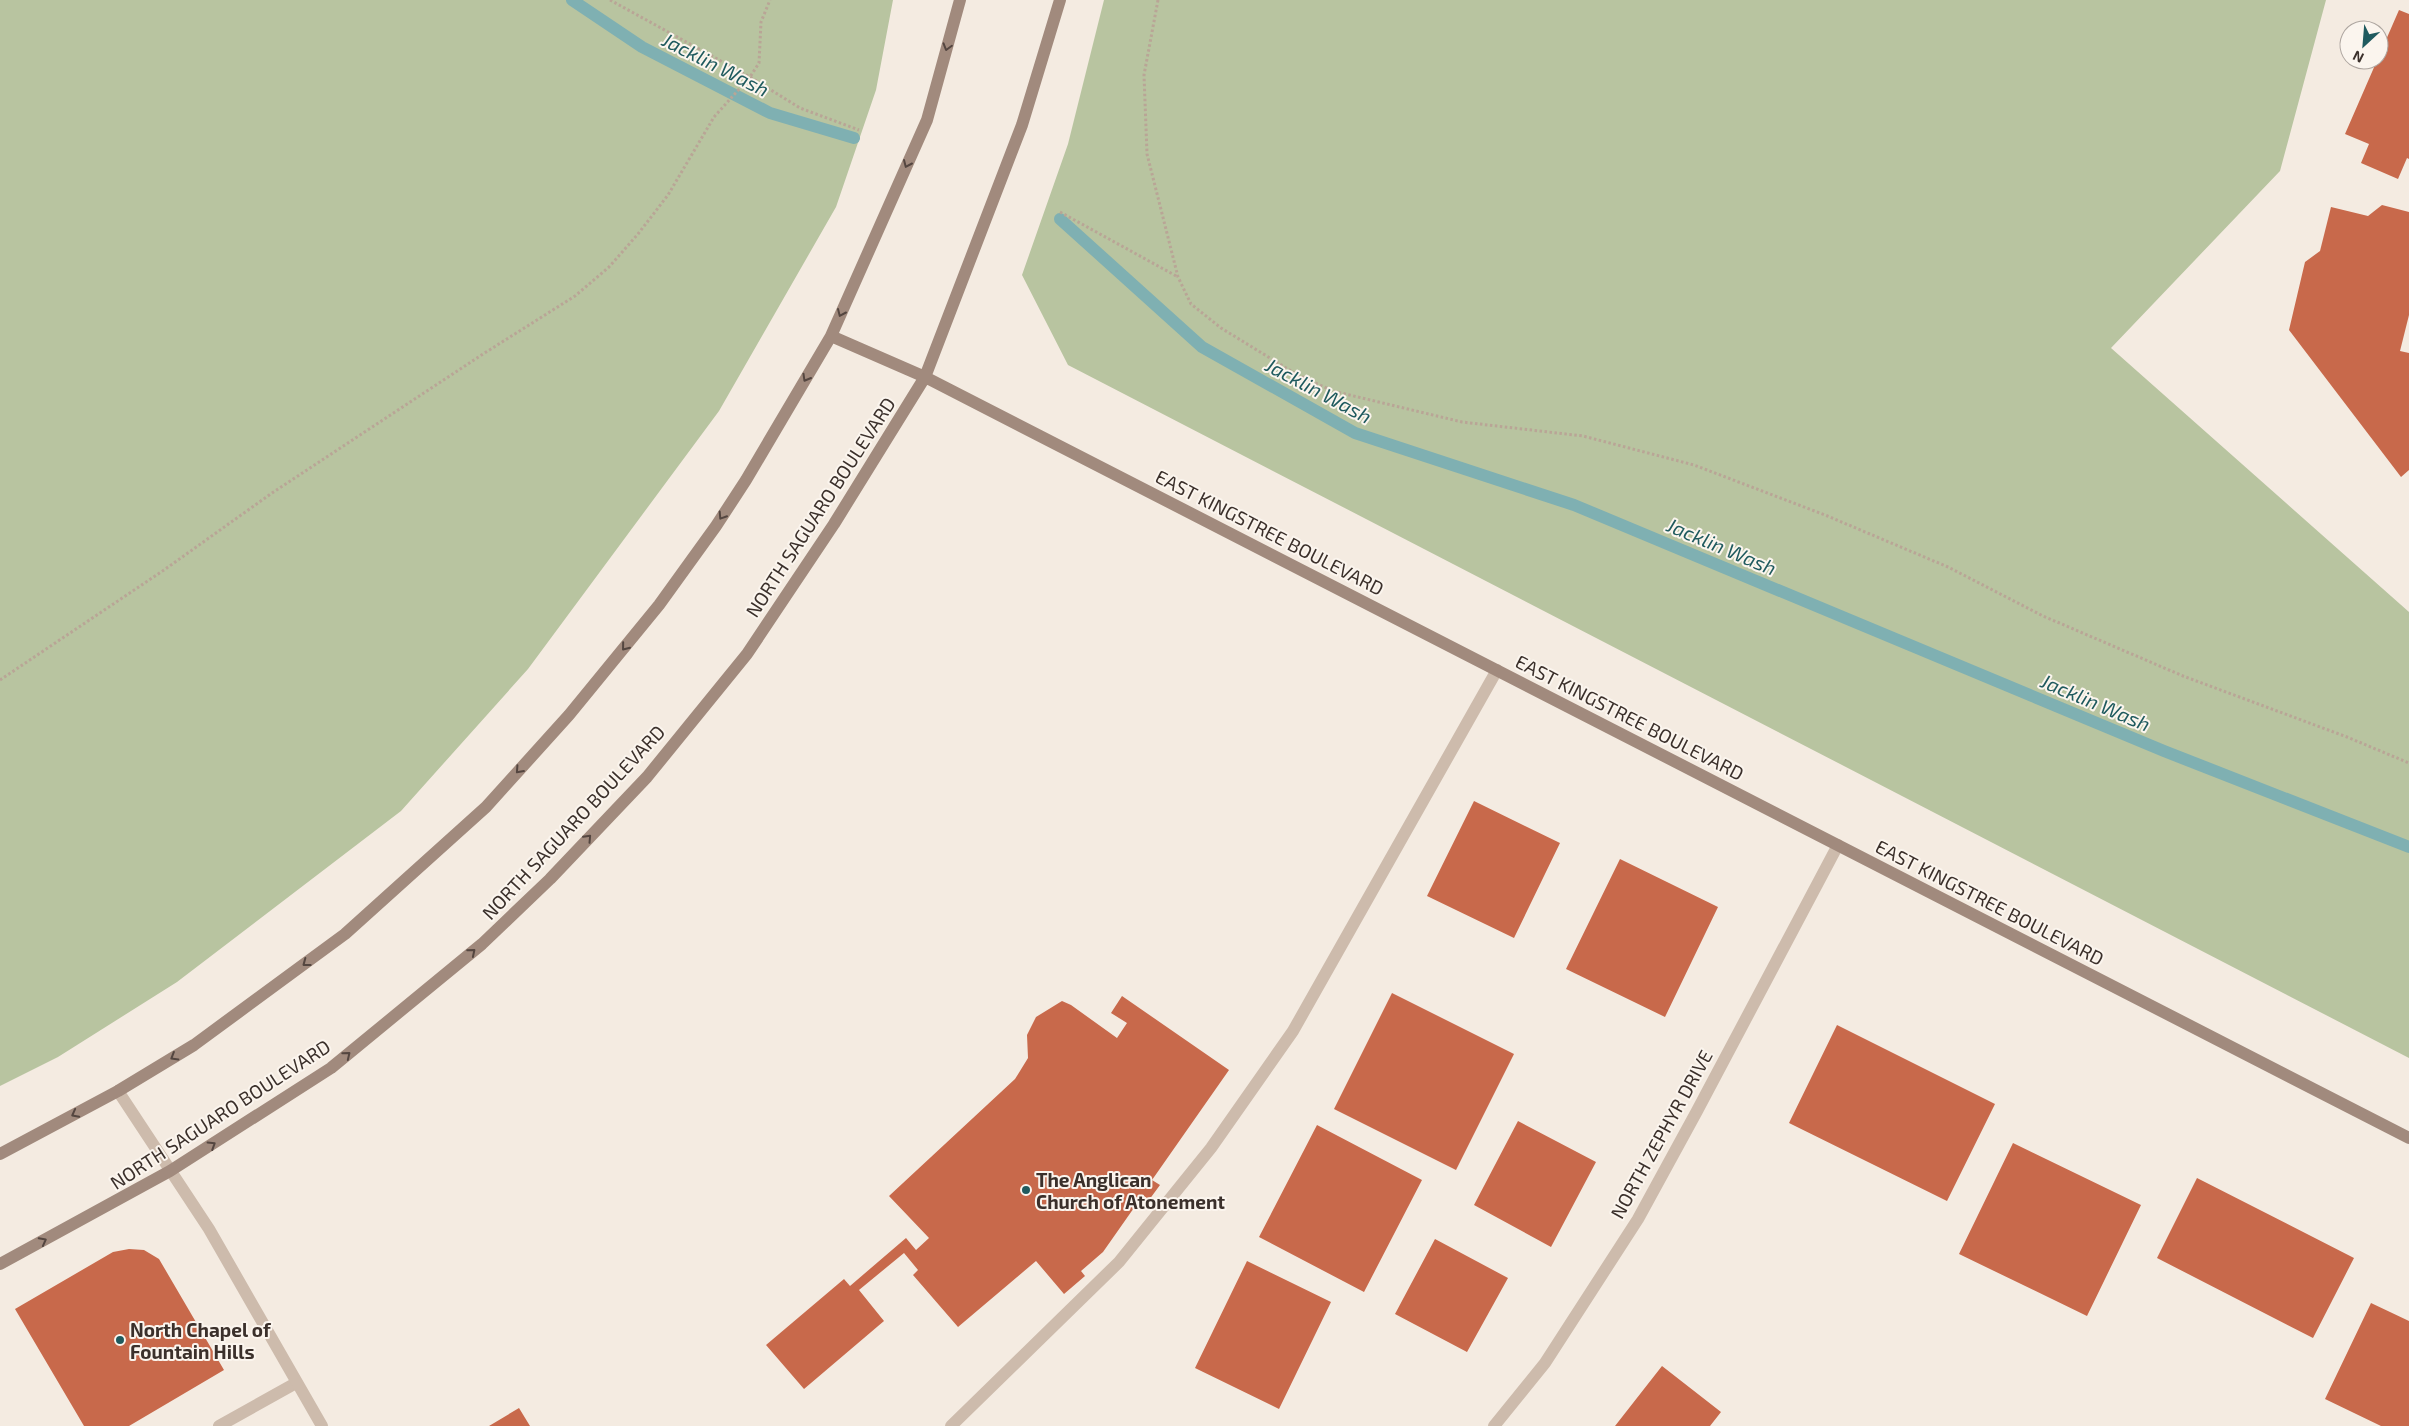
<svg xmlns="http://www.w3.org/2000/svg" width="2409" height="1426" font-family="'Exo 2',sans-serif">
	<rect width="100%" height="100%" fill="#f4ebe1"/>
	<path fill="#b8c4a0" d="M 0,0 L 893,0 L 876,90 L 836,207 L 719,411 L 528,669 L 401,811 L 177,982 L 58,1057 L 0,1086 Z
		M 1104,0 L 2326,0 L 2280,171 L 2111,348 L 2409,612 L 2409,1058 L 1068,365 L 1022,275 L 1068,144 Z"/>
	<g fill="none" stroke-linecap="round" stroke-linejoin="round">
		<path stroke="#7fb0b2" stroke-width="12" d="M 572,0 L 642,47 L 770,113 L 854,138
			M 1060,219 L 1202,347 L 1355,433 L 1574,505 L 2164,751 L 2409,847"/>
	</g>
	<path fill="#c8694b" d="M 2399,10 L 2409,14 L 2409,159 L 2407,158 L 2398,179 L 2361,163 L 2369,144 L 2345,134 Z
		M 2382,205 L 2409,212 L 2409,315 L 2400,351 L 2409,353 L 2409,470 L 2401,477 L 2289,330 L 2305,262 L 2320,251 L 2331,207 L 2368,216 Z
		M 1474,801 L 1560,843 L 1514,938 L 1427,896 Z
		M 1620,859 L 1718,907 L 1665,1017 L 1566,969 Z
		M 1392,993 L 1514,1054 L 1456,1170 L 1334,1109 Z
		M 1122,996 L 1229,1070 L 1152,1180 L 1160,1185 L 1149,1200 L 1143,1195 L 1103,1252 L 1081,1271 L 1085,1276 L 1064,1294 L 1036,1261 L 958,1327 L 913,1275 L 918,1270 L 904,1253 L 859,1290 L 884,1321 L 804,1389 L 766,1345 L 844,1279 L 850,1286 L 906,1238 L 916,1250 L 929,1238 L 889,1196 L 1015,1079 L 1028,1058 L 1027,1035 L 1036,1017 L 1062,1001 L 1071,1005 L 1117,1038 L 1127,1023 L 1111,1013 Z
		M 1837,1025 L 1995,1104 L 1947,1201 L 1789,1123 Z
		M 1518,1121 L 1596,1162 L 1551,1247 L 1474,1205 Z
		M 1317,1125 L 1422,1180 L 1364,1292 L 1259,1237 Z
		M 2013,1143 L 2141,1205 L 2087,1316 L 1959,1254 Z
		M 2197,1178 L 2354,1258 L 2313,1338 L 2157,1258 Z
		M 1435,1239 L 1508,1278 L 1467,1352 L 1395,1314 Z
		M 129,1249 L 144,1250 L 159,1259 L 224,1370 L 129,1426 L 84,1426 L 15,1309 L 113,1252 Z
		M 1247,1261 L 1331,1302 L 1279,1409 L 1195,1368 Z
		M 2371,1303 L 2409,1321 L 2409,1426 L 2381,1426 L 2325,1399 Z
		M 1662,1366 L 1721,1412 L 1710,1426 L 1615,1426 Z
		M 519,1408 L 530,1426 L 489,1426 Z"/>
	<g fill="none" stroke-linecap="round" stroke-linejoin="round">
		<path stroke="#b9a596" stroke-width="3" stroke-dasharray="2.5 2.5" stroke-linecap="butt" d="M 610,0 L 750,77 L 800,108 L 859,130
			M 1158,0 L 1144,75 L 1147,154 L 1178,277 L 1191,304 L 1221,328 L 1296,374 L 1333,391 L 1462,422 L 1583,436 L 1694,465 L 1825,515 L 1948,567 L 2043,616 L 2183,676 L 2347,737 L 2409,763
			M 1060,212 L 1178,277
			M 0,680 L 164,570 L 272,493 L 483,354 L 575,296 L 609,267 L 638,234 L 668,195 L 714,117 L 750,77 L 759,63 L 761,22 L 770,0"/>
		<path stroke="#cdbbac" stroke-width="12" d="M 219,1426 L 296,1383
			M 951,1426 L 1119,1262 L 1211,1148 L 1293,1031 L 1497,670"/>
		<path stroke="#cdbbac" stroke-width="12" d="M 118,1091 L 209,1229 L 322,1426
			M 1494,1426 L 1545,1363 L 1638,1219 L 1697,1111 L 1838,845"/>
		<path stroke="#a18a7d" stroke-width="12" d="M 831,336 L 925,377 L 2409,1138
			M 0,1154 L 118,1091 L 194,1045 L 345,934 L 486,807 L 569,715 L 659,605 L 716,526 L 746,480 L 831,336 L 927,120 L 960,0
			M 0,1264 L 170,1171 L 331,1068 L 482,944 L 550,879 L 647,777 L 747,654 L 834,524 L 925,377 L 1022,125 L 1060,0"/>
	</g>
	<defs><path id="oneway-chevron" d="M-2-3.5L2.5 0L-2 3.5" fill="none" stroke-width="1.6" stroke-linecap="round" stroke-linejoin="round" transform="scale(1.25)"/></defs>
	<g stroke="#544640">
		<use href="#oneway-chevron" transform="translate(947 47) rotate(106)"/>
		<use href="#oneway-chevron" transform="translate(907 164) rotate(114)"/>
		<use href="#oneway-chevron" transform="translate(841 313) rotate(114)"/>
		<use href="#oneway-chevron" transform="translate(806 378) rotate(120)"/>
		<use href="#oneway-chevron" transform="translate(722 516) rotate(123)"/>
		<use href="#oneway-chevron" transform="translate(625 647) rotate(129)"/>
		<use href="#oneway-chevron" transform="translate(519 770) rotate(132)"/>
		<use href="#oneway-chevron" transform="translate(588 838) rotate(-47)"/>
		<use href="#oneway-chevron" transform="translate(472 952) rotate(-40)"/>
		<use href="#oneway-chevron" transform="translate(306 963) rotate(143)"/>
		<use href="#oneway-chevron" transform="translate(347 1055) rotate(-39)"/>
		<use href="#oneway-chevron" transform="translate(174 1057) rotate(149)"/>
		<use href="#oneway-chevron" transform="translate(75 1114) rotate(152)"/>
		<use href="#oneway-chevron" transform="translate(212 1145) rotate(-32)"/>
		<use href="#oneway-chevron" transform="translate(43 1241) rotate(-28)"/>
	</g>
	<g fill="#1f5a5e" stroke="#fbf5ee" stroke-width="2">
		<circle cx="1026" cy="1190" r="5"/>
		<circle cx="120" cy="1340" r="5"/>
	</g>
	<g text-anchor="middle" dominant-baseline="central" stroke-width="4" stroke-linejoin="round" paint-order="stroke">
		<g font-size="19" fill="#3b302b" stroke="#fbf5ee">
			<text transform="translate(820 507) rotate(-57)">NORTH SAGUARO BOULEVARD</text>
			<text transform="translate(1270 532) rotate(27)">EAST KINGSTREE BOULEVARD</text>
			<text transform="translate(1630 717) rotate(27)">EAST KINGSTREE BOULEVARD</text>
			<text transform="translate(573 822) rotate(-47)">NORTH SAGUARO BOULEVARD</text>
			<text transform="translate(1990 902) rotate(27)">EAST KINGSTREE BOULEVARD</text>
			<text transform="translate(220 1114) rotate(-33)">NORTH SAGUARO BOULEVARD</text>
			<text transform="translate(1661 1134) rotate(-61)">NORTH ZEPHYR DRIVE</text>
		</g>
		<g font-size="19" font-weight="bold" fill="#3b302b" stroke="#fbf5ee" text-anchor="start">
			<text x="1036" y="1179">The Anglican<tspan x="1036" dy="22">Church of Atonement</tspan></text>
			<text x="130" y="1329">North Chapel of<tspan x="130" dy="22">Fountain Hills</tspan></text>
		</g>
		<g font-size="20" font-style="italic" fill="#1f5a5e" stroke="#fbf5ee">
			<text transform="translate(716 64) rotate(27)">Jacklin Wash</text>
			<text transform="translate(1319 390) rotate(28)">Jacklin Wash</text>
			<text transform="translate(1722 546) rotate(23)">Jacklin Wash</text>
			<text transform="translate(2096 702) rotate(23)">Jacklin Wash</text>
		</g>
	</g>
	<g transform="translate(2364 45) rotate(206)"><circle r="24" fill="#fbf5ee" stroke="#aea6a0"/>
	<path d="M0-4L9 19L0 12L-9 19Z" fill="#1f5a5e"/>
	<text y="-8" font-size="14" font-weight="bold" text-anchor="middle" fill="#3b302b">N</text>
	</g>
</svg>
